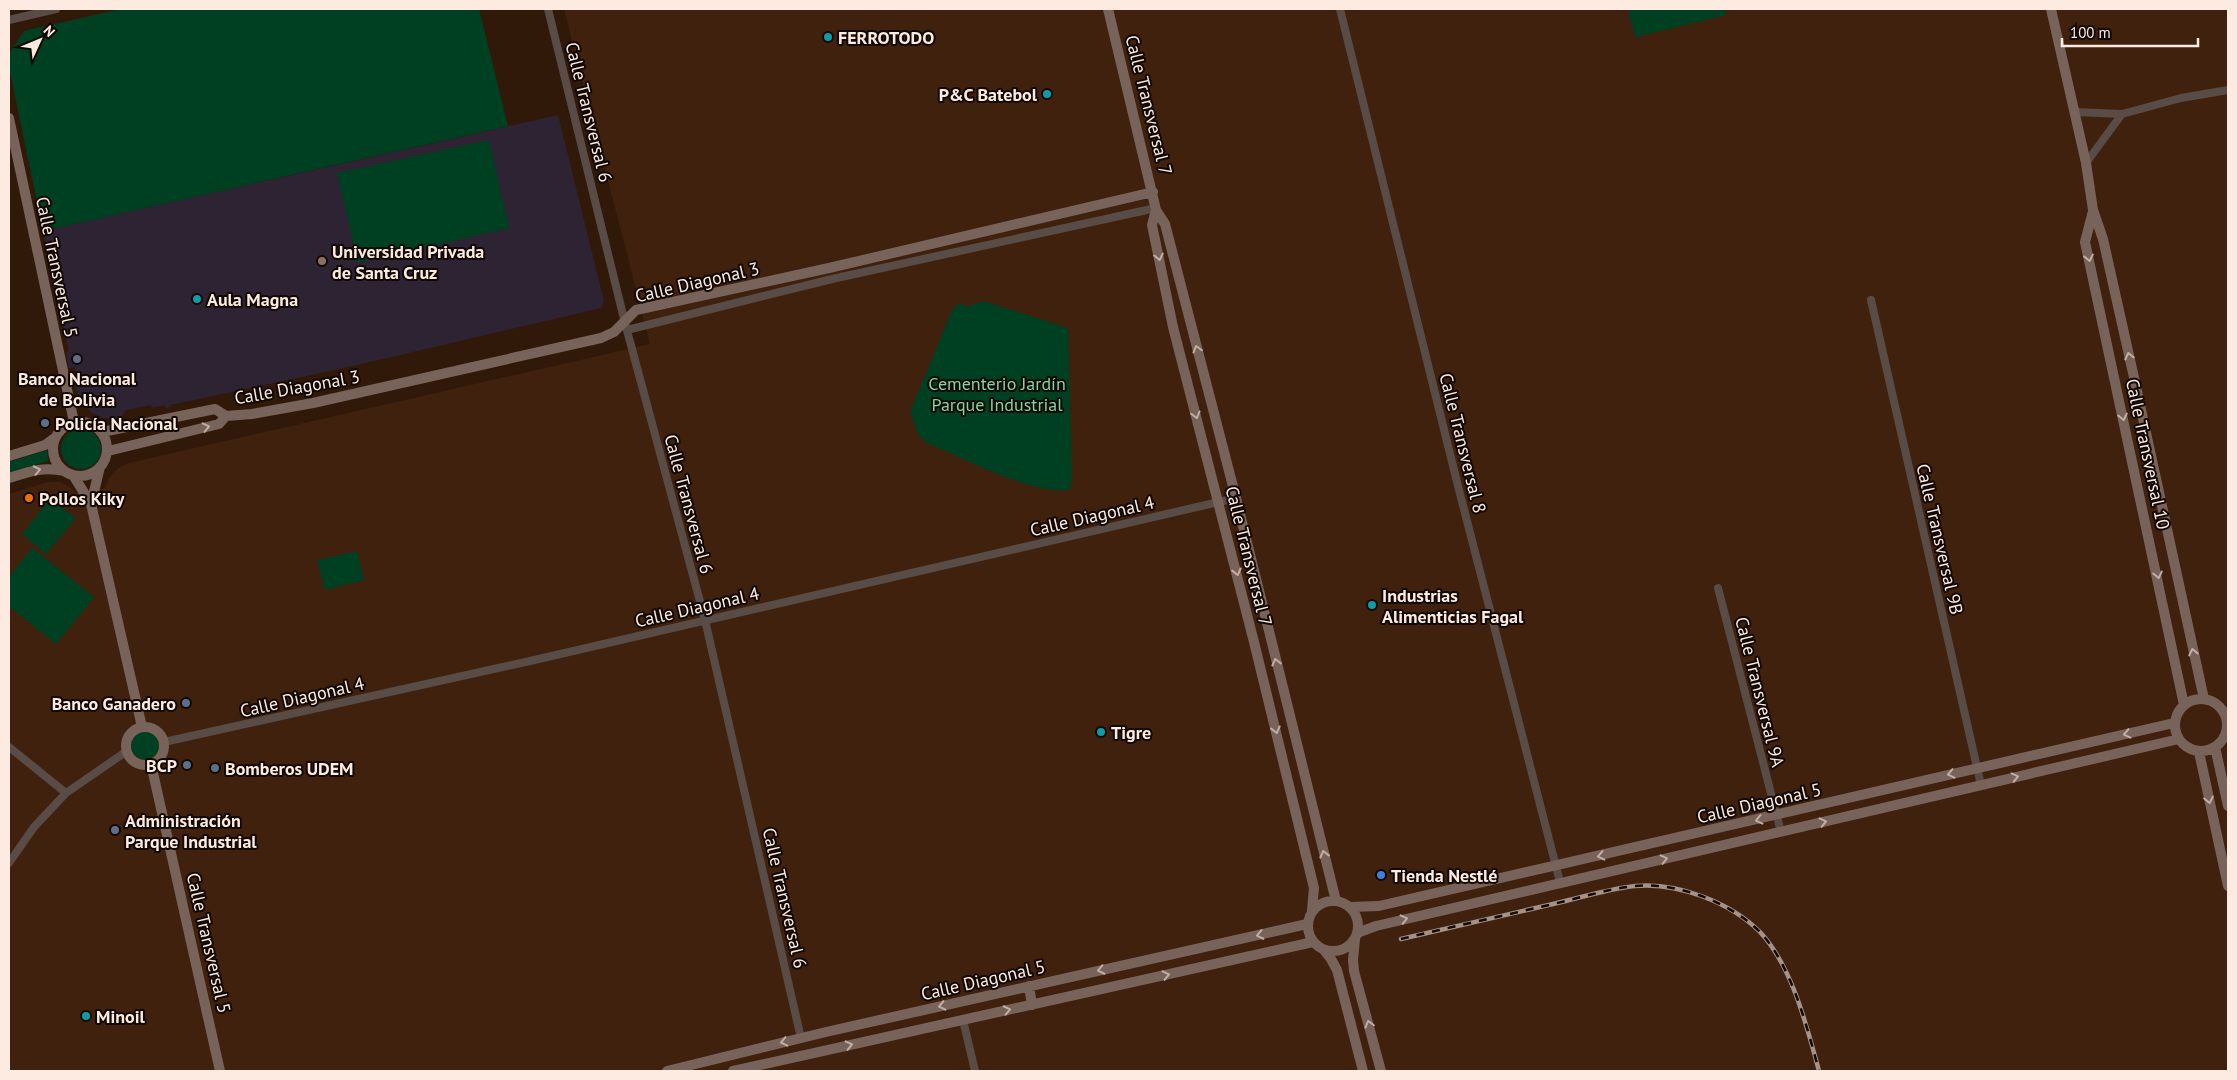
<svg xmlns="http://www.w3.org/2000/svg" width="2237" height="1080" font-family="'PT Sans',sans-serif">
	<rect width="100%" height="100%" fill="#31190a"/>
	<path fill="#3f210d" d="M 564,9 L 2228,9 L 2228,1071 L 9,1071 L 9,494 L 48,482 L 61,482 L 78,493 L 105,488 L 108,479 L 118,468 L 129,463 L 650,344 Z"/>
	<path fill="#2d2332" d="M 558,115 L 604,301 L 601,308 L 353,366 L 171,405 L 171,407 L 166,408 L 165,405 L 152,408 L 151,405 L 126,410 L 121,418 L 104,418 L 92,413 L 79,399 L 73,378 L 77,376 L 75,367 L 69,368 L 66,352 L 69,351 L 43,231 Z"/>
	<path fill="#004022" d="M 121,9 L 479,9 L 508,126 L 43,231 L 9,67 L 9,54 L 24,31 Z
		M 1628,9 L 1725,9 L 1726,15 L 1635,37 Z
		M 489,140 L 509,228 L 358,263 L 337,173 Z
		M 984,301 L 1068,328 L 1072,477 L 1070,490 C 1032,495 961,457 925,442 L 918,434 L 910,412 L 952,310 L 955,309 L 954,306 L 962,303 L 965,307 Z
		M61 449a20 20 0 1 1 40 0a20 20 0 1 1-40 0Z
		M 47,450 L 48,461 L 9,472 L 9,462 Z
		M 50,499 L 76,518 L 46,554 L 22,534 Z
		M 32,548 L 94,597 L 56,644 L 9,606 L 9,577 Z
		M 357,551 L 364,580 L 325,590 L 317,560 Z
		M131 745a14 14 0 1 1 28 0a14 14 0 1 1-28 0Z"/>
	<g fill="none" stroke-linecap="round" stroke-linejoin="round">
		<path stroke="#594b46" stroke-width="8" d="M 548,9 L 625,323 L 705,620 L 801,1038
			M 1340,9 L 1458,486 L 1560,882
			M 9,20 L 56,9
			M 2075,112 L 2122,114 L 2181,98 L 2228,90
			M 2086,163 L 2122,114
			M 1871,300 L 1981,785
			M 627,330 L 832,279 L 1156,208
			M 1718,588 L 1781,832
			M 164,742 L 530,661 L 1236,498
			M 9,747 L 66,793
			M 9,863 L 34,827 L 66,793 L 127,751
			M 963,1020 L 975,1071"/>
		<path stroke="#78635a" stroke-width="10" d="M 1108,9 L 1156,210 L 1165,224 L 1236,498 L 1336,901
			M 2051,9 L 2086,163 L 2093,210 L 2103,239 L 2135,382 L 2204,699
			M 9,118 L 74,422
			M 1156,210 L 1152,225 L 1173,327 L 1254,642 L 1314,888 L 1312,910
			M 2093,211 L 2085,242 L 2184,705
			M53 449a27 27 0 1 1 54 0a27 27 0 1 1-54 0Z
			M 102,432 L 215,409 L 226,416 L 252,414 L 313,403 L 601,338 L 614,332 L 636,310 L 829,268 L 1153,192
			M 108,451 L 219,424 L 226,416
			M 9,456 L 45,445 L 56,437
			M 73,475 L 91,504 L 142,727
			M 9,478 C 28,472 43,466 64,471
			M 91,504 L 100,467
			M2175 725a26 26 0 1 1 52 0a26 26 0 1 1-52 0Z
			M126 746a19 19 0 1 1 38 0a19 19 0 1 1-38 0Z
			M 2215,747 L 2228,806
			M 2199,752 L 2228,886
			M 151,764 L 220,1071
			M1308 926a25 25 0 1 1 50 0a25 25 0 1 1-50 0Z
			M 1350,907 L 1379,906 L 2174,723
			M 1357,933 L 1376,926 L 2179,739
			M 1355,939 L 1353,960 L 1354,971 L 1381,1071
			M 1323,949 L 1331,959 L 1337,970 L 1363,1071
			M 1029,986 L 1032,1005
			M 667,1071 L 826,1032 L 1307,924
			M 733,1071 L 1313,942"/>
		<g stroke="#a59185" stroke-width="4.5">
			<path id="rail" d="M 1401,939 C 1451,927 1502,916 1553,904 C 1580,898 1607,889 1635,886 C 1677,882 1730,902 1760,932 C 1792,966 1807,1027 1819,1071"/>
		</g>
		<use href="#rail" stroke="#110703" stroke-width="2.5" stroke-dasharray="8" stroke-linecap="butt"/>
	</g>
	<defs><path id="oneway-chevron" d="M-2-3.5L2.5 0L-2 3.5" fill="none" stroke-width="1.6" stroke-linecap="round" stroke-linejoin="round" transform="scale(1.25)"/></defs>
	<g stroke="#c1aea5">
		<use href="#oneway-chevron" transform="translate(1159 257) rotate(78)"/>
		<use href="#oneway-chevron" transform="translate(2089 258) rotate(78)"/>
		<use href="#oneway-chevron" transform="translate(1197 349) rotate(-105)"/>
		<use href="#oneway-chevron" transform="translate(2129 356) rotate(-103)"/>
		<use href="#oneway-chevron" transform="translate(1196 415) rotate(75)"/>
		<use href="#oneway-chevron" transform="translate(2123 417) rotate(78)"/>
		<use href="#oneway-chevron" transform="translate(206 427) rotate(-13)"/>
		<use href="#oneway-chevron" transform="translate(37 470) rotate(-12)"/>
		<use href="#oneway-chevron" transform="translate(1237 572) rotate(76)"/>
		<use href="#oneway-chevron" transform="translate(2158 575) rotate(78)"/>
		<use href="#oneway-chevron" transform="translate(2193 652) rotate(-102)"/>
		<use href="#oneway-chevron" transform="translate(1276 662) rotate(-104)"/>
		<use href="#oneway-chevron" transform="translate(1276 730) rotate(76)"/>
		<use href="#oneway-chevron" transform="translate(2127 734) rotate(167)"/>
		<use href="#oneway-chevron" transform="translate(1951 774) rotate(167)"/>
		<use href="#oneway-chevron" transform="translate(2015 777) rotate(-13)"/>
		<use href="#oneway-chevron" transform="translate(2209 800) rotate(78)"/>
		<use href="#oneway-chevron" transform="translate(1759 820) rotate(167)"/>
		<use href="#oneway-chevron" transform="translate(1823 822) rotate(-13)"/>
		<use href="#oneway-chevron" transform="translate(1324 854) rotate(-104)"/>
		<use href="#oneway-chevron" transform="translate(1601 856) rotate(167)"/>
		<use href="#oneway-chevron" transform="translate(1664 859) rotate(-13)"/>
		<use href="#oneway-chevron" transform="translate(1404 919) rotate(-13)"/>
		<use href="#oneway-chevron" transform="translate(1260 935) rotate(168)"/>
		<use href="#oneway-chevron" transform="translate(1101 970) rotate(168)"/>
		<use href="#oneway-chevron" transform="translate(1166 975) rotate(-13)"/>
		<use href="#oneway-chevron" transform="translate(942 1006) rotate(167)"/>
		<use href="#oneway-chevron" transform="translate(1007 1010) rotate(-12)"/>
		<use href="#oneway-chevron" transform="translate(1369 1024) rotate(-105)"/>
		<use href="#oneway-chevron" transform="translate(784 1042) rotate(167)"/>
		<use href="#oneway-chevron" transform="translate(849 1045) rotate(-13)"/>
	</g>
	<g fill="#0f9aa8" stroke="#110703" stroke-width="2">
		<circle cx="828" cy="37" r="5"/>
		<circle cx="1047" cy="94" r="5"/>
		<circle cx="197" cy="299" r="5"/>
		<circle cx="1372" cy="605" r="5"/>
		<circle cx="1101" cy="732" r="5"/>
		<circle cx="86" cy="1016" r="5"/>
	</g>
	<circle fill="#8d6e63" stroke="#110703" stroke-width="2" cx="322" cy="261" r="5"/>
	<g fill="#5c6f8a" stroke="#110703" stroke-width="2">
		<circle cx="77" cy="359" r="5"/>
		<circle cx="45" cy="423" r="5"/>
		<circle cx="186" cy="703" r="5"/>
		<circle cx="187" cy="765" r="5"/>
		<circle cx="215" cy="768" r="5"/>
		<circle cx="115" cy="830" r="5"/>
	</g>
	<circle fill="#e8710a" stroke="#110703" stroke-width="2" cx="29" cy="498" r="5"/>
	<circle fill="#3f7fe0" stroke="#110703" stroke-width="2" cx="1381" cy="875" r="5"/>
	<g text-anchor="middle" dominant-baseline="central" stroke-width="4" stroke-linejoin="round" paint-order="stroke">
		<g font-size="18" font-weight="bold" fill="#fdebe2" stroke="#110703" text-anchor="start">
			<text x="838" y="37">FERROTODO</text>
			<text x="1037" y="94" text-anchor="end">P&amp;C Batebol</text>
			<text x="332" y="251">Universidad Privada<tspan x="332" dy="21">de Santa Cruz</tspan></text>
			<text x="207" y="299">Aula Magna</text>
			<text x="77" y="378" text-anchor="middle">Banco Nacional<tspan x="77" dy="21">de Bolivia</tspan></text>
			<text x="55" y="423">Policía Nacional</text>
			<text x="39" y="498">Pollos Kiky</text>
			<text x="1382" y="595">Industrias<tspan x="1382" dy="21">Alimenticias Fagal</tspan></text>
			<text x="176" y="703" text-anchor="end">Banco Ganadero</text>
			<text x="1111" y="732">Tigre</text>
			<text x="177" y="765" text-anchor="end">BCP</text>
			<text x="225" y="768">Bomberos UDEM</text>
			<text x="125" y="820">Administración<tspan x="125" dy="21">Parque Industrial</tspan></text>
			<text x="1391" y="875">Tienda Nestlé</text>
			<text x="96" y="1016">Minoil</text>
		</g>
		<g font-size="18" fill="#fdebe2" stroke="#110703">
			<text transform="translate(1149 105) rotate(76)">Calle Transversal 7</text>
			<text transform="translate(589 112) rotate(76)">Calle Transversal 6</text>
			<text transform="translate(57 267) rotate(78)">Calle Transversal 5</text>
			<text transform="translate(697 282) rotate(-13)">Calle Diagonal 3</text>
			<text transform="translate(297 387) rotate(-10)">Calle Diagonal 3</text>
			<text transform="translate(1463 443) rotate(76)">Calle Transversal 8</text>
			<text transform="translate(2148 454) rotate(78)">Calle Transversal 10</text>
			<text transform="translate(689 504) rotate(75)">Calle Transversal 6</text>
			<text transform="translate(1092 516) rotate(-13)">Calle Diagonal 4</text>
			<text transform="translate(1940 539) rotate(77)">Calle Transversal 9B</text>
			<text transform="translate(1249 556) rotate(76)">Calle Transversal 7</text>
			<text transform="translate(697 607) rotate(-13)">Calle Diagonal 4</text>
			<text transform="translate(1760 692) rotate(76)">Calle Transversal 9A</text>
			<text transform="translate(302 697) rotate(-13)">Calle Diagonal 4</text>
			<text transform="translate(1759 803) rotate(-13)">Calle Diagonal 5</text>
			<text transform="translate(785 898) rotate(77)">Calle Transversal 6</text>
			<text transform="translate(209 943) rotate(77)">Calle Transversal 5</text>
			<text transform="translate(983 980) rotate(-13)">Calle Diagonal 5</text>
		</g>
		<g font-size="18" fill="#81d6a1" stroke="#110703">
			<text x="997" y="383">Cementerio Jardín<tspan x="997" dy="21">Parque Industrial</tspan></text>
		</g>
	</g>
	<rect width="2237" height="1080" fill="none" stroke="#fdebe2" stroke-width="20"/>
	<g transform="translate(40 40) rotate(46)" stroke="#110703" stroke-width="4" paint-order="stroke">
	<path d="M0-4L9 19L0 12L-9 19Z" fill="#fdebe2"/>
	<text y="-8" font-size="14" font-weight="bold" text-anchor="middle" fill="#fdebe2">N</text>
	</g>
	<path d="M2062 38v8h136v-8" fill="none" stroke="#fdebe2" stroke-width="2.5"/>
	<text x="2070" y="38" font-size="15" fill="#fdebe2" stroke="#110703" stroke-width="4" paint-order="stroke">100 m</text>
</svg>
